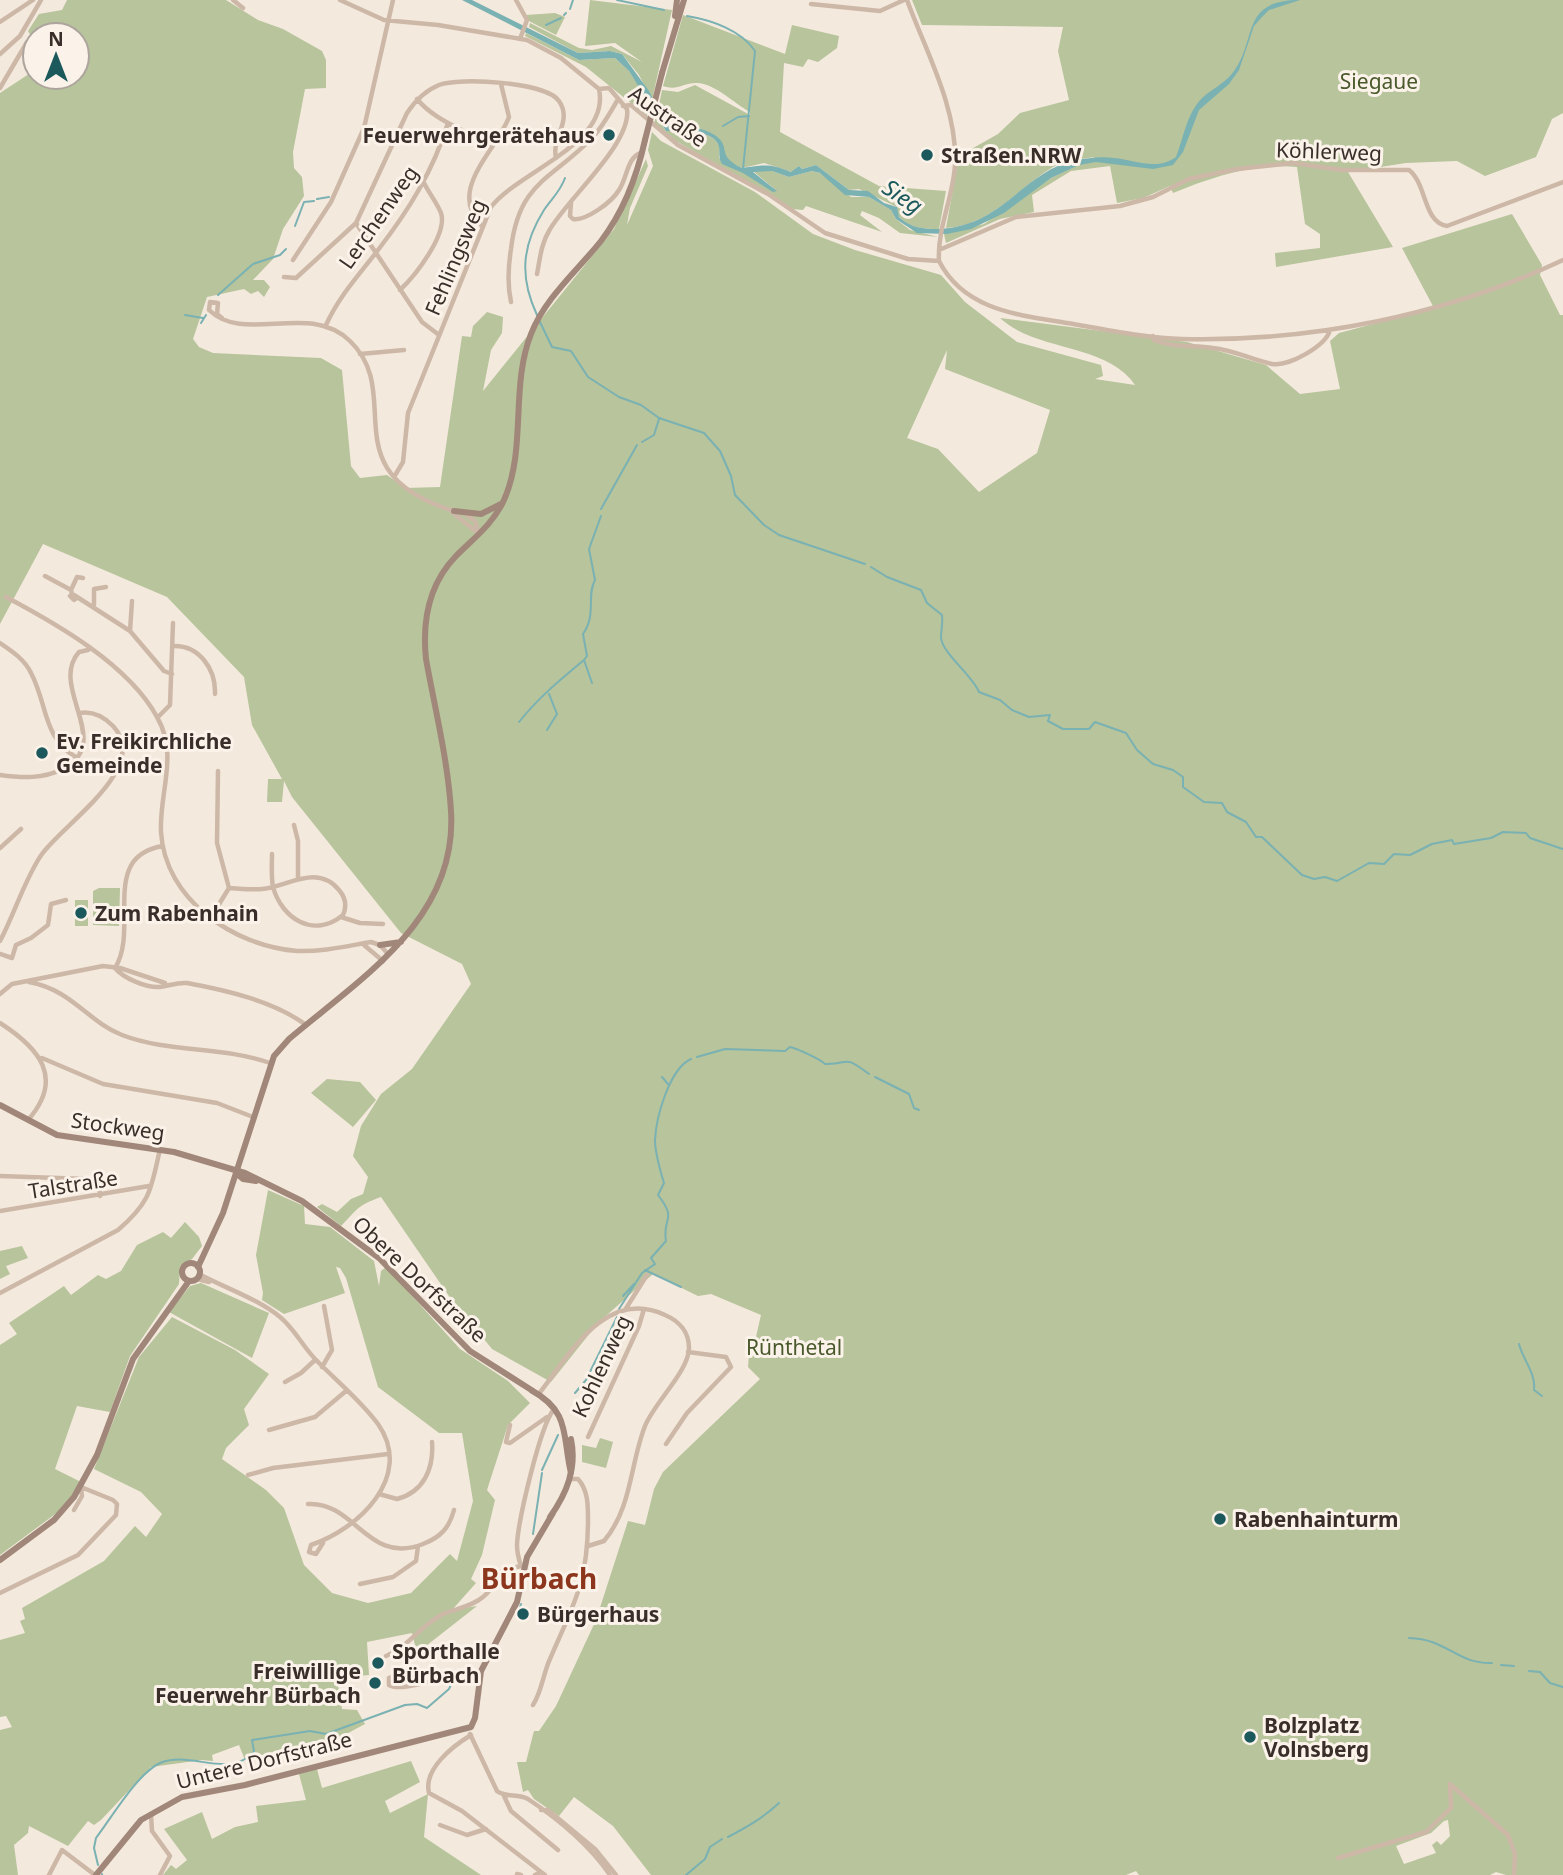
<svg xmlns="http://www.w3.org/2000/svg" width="1563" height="1875" font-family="'Noto Sans',sans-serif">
	<rect width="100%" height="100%" fill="#f4e9dd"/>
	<path fill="#b7c49c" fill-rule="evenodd" d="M 67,0 L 226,0 L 258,20 L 283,29 L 322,51 L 326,60 L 326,88 L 305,89 L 293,152 L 294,168 L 302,177 L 304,196 L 283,229 L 273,259 L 253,280 L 264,280 L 270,287 L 264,297 L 258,291 L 251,294 L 244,289 L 207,297 L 193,339 L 199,347 L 213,353 L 321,358 L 342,370 L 351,466 L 360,478 L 387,475 L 405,488 L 440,487 L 462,336 L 471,337 L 473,326 L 487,312 L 503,317 L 502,333 L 491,350 L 483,391 L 614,229 L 646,159 L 648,166 L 630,208 L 627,225 L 653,166 L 648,150 L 652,132 L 661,141 L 755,192 L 813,234 L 855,250 L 941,275 L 965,302 L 1017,342 L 1101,365 L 1103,376 L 1095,379 L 1135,385 C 1107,343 1036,352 1000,318 L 1187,342 L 1266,365 L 1300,394 L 1340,389 L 1330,341 L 1339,333 L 1434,308 L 1402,248 L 1512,214 L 1542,265 L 1540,275 L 1560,315 L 1563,315 L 1563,1875 L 1506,1875 L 1496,1872 L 1490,1875 L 1139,1875 L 1136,1871 L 1126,1875 L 651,1875 L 613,1826 L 574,1797 L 559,1816 L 534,1799 L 528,1790 L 523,1792 L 517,1762 L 526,1762 L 534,1731 L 539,1731 L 556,1706 L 596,1620 L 628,1521 L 645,1525 L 654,1489 L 663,1472 L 760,1379 L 748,1367 L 750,1342 L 755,1341 L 761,1315 L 711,1294 L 698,1296 L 653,1274 L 598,1323 L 551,1382 L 492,1349 L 449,1296 L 381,1197 C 356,1206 358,1209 341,1226 L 317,1207 L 322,1204 L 337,1212 L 351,1199 L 363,1194 L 368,1177 L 353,1156 L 361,1126 L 381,1094 L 412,1069 L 471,984 L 462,964 L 401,933 L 292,797 L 284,781 L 282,802 L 267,802 L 268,779 L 282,779 L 252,725 L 244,677 L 167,597 L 43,544 L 0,624 L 0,93 L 35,70 L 35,77 L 77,77 L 77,35 L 35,35 L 35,43 L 28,31 L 39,14 L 62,10 ZM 947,350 L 945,369 L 1050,410 L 1037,453 L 979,492 L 938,449 L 907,438 ZM 1448,1820 L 1450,1836 L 1441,1845 L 1437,1841 L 1432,1845 L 1436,1853 L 1404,1864 L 1396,1846 L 1431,1833 L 1444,1821 Z
		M 590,0 L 672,10 L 652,100 L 639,75 L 622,54 L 610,51 L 578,53 L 529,27 L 530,23 L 579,48 L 592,50 L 611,46 L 642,62 L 615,43 L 585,46 Z
		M 912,0 L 1563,0 L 1563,113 L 1552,119 L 1536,157 L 1485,176 L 1457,161 L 1406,163 L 1348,172 L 1393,247 L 1276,267 L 1275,253 L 1320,248 L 1320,234 L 1305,224 L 1297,167 C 1254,163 1213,177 1173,193 L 1170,186 L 1143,198 L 1117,203 L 1110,166 L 1071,171 L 1032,195 L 1034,212 L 1000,219 L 946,243 L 944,234 L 984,224 L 1051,178 L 1095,157 C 1082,159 1065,160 1053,167 C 1017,189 991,225 946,228 L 959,156 L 998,134 L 1020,113 L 1069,100 L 1058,51 L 1063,27 L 922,25 Z
		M 555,13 L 565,17 L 556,35 L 527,20 L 526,15 Z
		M 683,15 L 785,54 L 792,25 L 839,36 L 837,48 L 818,62 L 808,59 L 803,67 L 784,63 L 780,132 L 879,186 L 946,191 L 939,229 C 921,229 907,228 895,212 L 897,207 L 859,189 L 849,190 L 816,165 L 802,169 L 799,166 L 792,172 L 764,163 L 742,168 L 727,161 L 712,134 L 688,123 L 664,121 L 658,110 L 662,90 L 678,92 L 695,85 L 750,115 L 750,112 C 735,104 713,82 696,83 C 683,83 677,91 663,86 Z
		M 526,33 L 579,60 L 615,58 L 629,71 L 651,105 L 647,116 L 586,67 L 525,36 Z
		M 656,116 L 666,131 C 678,131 716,129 719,147 C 720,150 719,154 719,158 L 777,191 L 753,171 L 772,171 L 789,177 L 812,171 L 820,173 L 851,197 L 869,197 L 891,210 L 896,219 L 910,230 L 938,237 L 900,233 L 879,218 L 862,211 L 860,215 L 882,232 L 806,206 L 803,210 L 793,209 L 676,141 L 654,124 Z
		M 99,888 L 120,888 L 119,926 L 93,925 L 93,891 Z
		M 75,900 L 88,900 L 88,926 L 75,926 Z
		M 327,1079 L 360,1082 L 376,1100 L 353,1127 L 311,1093 Z
		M 268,1190 L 304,1206 L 305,1224 L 330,1227 L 374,1261 L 379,1286 L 381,1271 L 386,1267 L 460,1349 L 508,1381 L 530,1403 L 508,1425 L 487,1490 L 495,1500 L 482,1555 L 471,1579 L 476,1583 L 452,1610 L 477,1606 L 417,1653 L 412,1633 L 367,1642 L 369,1675 L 343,1677 L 338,1685 L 342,1709 L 357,1710 L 365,1724 L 296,1761 L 290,1747 L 245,1760 L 239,1745 L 212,1755 L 213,1761 L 202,1760 L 151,1767 L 101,1820 L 94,1825 L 88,1821 L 68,1846 L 29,1826 L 28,1833 L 14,1845 L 18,1875 L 0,1875 L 0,1730 L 12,1727 L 6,1716 L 0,1717 L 0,1640 L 25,1633 L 20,1621 L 25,1619 L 22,1608 L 104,1561 L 135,1526 L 146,1537 L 162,1514 L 141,1492 L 94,1469 L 139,1357 L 172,1317 L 235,1350 L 269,1374 L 244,1409 L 249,1425 L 226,1448 L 222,1459 L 266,1490 L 284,1508 L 304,1565 L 332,1593 L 368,1603 L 411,1593 L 450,1554 L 457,1561 L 473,1501 L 462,1433 L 439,1433 L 378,1387 L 346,1278 L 340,1268 L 336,1267 L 345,1293 L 284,1314 L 262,1300 L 263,1293 L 256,1255 Z
		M 185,1222 L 199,1237 L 202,1246 L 192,1259 L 180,1266 L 179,1284 L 130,1356 L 110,1412 L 77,1406 L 55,1469 L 81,1482 L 62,1509 L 0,1555 L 0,1345 L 17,1334 L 9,1323 L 64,1286 L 71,1295 L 98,1275 L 106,1279 L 121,1271 L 137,1245 L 163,1232 L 171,1238 Z
		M 22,1246 L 28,1258 L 6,1266 L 10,1274 L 0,1279 L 0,1251 Z
		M 201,1283 L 269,1313 L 252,1358 L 169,1312 L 190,1286 Z
		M 600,1438 L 613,1442 L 606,1468 L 582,1462 L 582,1445 L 596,1448 Z
		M 411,1761 L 420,1782 L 385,1801 L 390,1813 L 428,1794 L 424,1837 L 481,1875 L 163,1875 L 171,1865 L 176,1869 L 187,1860 L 164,1829 L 202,1812 L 212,1839 L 235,1827 L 258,1822 L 256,1806 L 306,1800 L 299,1774 L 317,1769 L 322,1788 Z"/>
	<path fill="#7ab1b2" d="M 462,0 L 472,0 L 578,53 L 610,51 L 622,54 L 649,91 L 664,121 C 677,128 698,123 716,136 C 732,148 715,155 742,168 C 765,165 769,163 791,172 L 799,166 L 802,169 L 816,165 L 849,190 L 868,191 L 884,203 L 897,207 L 899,217 C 911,228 923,229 939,229 C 1004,226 1023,171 1076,160 C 1089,158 1101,156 1114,158 C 1135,160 1157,171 1176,157 C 1184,137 1186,115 1202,98 C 1211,90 1223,84 1231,75 C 1259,41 1238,0 1300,0 L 1269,10 L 1261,18 L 1254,26 L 1239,70 L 1229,84 L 1199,110 L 1183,152 L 1173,165 L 1153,169 L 1096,162 L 1079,165 L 1051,178 L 1004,213 L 971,229 L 947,234 L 917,233 L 896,219 L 891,210 L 869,197 L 845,195 L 820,173 L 812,171 L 789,177 L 772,171 L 753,172 L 777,191 L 773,192 L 743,173 L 722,164 C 718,157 720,154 719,147 C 716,129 678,131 666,131 L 629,71 L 615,58 L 579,60 Z"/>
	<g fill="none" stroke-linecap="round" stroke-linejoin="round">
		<path stroke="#7ab1b2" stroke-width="2" d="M 617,0 L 664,10
			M 570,9 L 573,0
			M 564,15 L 566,13
			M 687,16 C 711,20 741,30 755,51 L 743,169
			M 546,25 L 561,18
			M 723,126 L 738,117 L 749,116
			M 317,199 L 329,197
			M 295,226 L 304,202 L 314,201
			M 218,295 L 253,264 L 280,255 L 286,249
			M 185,315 L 203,318
			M 537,315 C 519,277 522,245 544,210 C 552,198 560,192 565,178
			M 539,320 L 552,347 L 571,351 L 588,377 L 619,397 L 641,405 L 659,418 L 704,433 L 720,451 L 731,476 L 735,495 L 764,525 L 779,535 L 865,564
			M 201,323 L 206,315
			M 642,442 L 654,435 L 659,419
			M 601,509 L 637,445
			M 871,567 L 887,577 L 921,590 L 927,603 L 942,615 C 943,623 941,630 941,638 C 943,654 972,675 979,692 L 1000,700 L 1012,710 L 1029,717 L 1050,715 L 1048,721 L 1063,729 L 1089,729 L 1095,722 L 1126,733 L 1137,750 L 1153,764 L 1173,770 L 1183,777 L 1183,787 L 1204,802 L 1222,803 L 1227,812 L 1246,822 L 1256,837 L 1262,837 L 1302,875 L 1314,879 L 1325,877 L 1337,881 L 1369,863 L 1384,864 L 1394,854 L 1410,855 L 1432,844 L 1452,840 L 1454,844 L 1491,838 L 1503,832 L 1526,833 L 1530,838 L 1563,849
			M 592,683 L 584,660 L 587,656 L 583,634 C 597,614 586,596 595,580 L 589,549 L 601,516
			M 519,722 C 538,698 561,679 584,660
			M 547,730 L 557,714 L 549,694
			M 697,1057 L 725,1049 L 785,1051 L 790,1047 C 798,1049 820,1059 825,1064 C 851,1065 841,1053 869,1074
			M 662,1077 L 668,1084
			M 875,1077 L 909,1094 L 914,1108 L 919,1110
			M 645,1270 L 681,1287
			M 623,1296 L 634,1284
			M 619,1309 L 642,1273 L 655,1264 L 651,1258 L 666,1241 C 662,1216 678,1221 658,1195 L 664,1183 C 660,1170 655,1152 655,1140 C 656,1118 669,1069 691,1059
			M 1519,1344 C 1523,1360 1536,1373 1534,1390 L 1542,1396
			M 575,1393 L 586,1380 L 617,1317
			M 542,1470 L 558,1435
			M 533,1534 L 542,1473
			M 519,1610 L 521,1604
			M 1409,1638 C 1448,1639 1456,1664 1492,1663
			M 1501,1665 L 1514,1666
			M 1529,1671 L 1540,1672 L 1550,1683 L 1563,1687
			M 728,1837 C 747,1827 763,1818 779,1803
			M 98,1865 L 94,1848 L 96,1838 C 112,1817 137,1774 160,1763 C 190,1750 231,1780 254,1751 L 252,1740 L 310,1731 L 326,1734 L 405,1705 L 417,1704 L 427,1708 L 449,1689 L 454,1678 L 469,1684
			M 102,1875 L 102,1874
			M 686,1875 L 705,1859 L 710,1847 L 722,1839"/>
		<path stroke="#cdb8a8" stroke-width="4.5" d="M 233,0 L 243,8
			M 340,0 L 384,20 L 438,25 L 527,40 L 561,58 L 599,89 L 609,88 L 627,109 C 632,144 565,201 549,231 C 541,244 540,259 537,274
			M 516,0 L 527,20 L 520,39
			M 907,0 C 926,52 958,109 955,165 C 953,198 937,229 939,261 C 964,310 1018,315 1067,323 C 1104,329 1144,338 1182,339 C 1312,342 1446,315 1563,260
			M 811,4 L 880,11 L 904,0
			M 0,22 L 33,0
			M 0,54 L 20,36 L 41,0
			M 0,88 L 27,42
			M 417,99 C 436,122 466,129 491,148
			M 623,106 L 631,105 L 678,145 L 768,194 L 825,233 L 908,259 L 939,261
			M 571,203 L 570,216 L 573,219 C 586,221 612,202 619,190 C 627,179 627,157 641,153
			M 356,223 L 422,322 L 439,335
			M 482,226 C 446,190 496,152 509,117 L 501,84
			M 939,250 L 1016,217 L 1120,206 L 1153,197 L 1189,179 L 1237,169 L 1293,163 L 1342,170 L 1409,170 C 1427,184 1423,222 1447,226 L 1563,182
			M 293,260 L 331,202 L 364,128 L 393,0
			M 284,277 L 296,278 L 356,223 L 407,113 C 415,101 424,91 439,85 C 459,77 546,82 559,101 C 573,121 551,138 556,158
			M 400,290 C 415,276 448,234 441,213 C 437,203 429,193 424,183
			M 511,302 C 507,284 508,268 511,249 C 519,181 552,180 593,137 C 603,126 610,113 617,101
			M 222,318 L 217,314 L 218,303 L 210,302 L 209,310 C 245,345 309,301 350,341 C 407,396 327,473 457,512
			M 326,325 C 339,296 359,275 378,250 C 409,210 433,171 448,123
			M 1153,336 L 1154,340 C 1173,348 1193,345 1213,348 C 1234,350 1252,360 1272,364 C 1288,367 1326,346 1330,330
			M 360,354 L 404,350
			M 394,477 L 403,462 L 408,413 L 491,207 C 517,172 611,144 599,89
			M 452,512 L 478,533
			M 465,514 L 475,521 L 479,534
			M 45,576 L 71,590 L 72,594
			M 71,590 L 77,577 L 83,578
			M 6,597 C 57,624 129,665 157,717 C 179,755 159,792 161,832 C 165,900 234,946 297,951 C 322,952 347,946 371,942 L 380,945 L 388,954
			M 77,598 L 74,600 L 70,596 L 74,595 L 130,631 L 164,671 L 172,674
			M 94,605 L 94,589 L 106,587
			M 130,631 L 132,601
			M 0,643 C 12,651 25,660 31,673 C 48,705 42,737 77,758
			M 173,646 C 199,645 216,669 215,694
			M 158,717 L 170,705 L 173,623
			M 0,775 C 22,778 43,779 63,769 C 115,742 48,687 79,652 L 88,650
			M 294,825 L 298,841 L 298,878
			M 0,848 L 21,829
			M 229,888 C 240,889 251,890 262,889 C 287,887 317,863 339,890 C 345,897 347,906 343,915 C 314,939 282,919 273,887 C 271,876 272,864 272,854
			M 341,917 L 360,923 L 383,924
			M 210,919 L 229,888 L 217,843 L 218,771
			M 0,941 C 14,915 26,876 42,854 C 63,824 152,767 113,726 C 104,717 93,711 80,713
			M 364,945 L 383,961
			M 0,954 L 12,958 L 16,945 L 31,938 L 48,925 L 51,904 L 66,900
			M 115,968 C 123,978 146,988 160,987 C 169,986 177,982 187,983 C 225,990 274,1001 306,1025
			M 115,968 C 140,929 99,856 163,846
			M 29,982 C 72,990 87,1021 122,1035 C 169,1053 222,1046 270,1063
			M 0,994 L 12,984 L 103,966 L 120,968 L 165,983
			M 0,1023 C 39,1048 65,1078 28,1120
			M 42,1058 L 103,1084 L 217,1103 L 253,1117
			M 0,1176 L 88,1179 L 99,1187 L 100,1196
			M 0,1211 L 149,1186
			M 199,1274 C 225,1288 258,1299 280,1317 C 295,1329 304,1349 318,1362 C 338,1382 362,1402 378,1424 C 415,1477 357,1530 311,1545 L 309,1552 L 316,1554 L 323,1543
			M 197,1279 L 209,1282
			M 0,1293 L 118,1230 C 151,1202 151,1189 160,1149
			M 625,1310 L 647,1275
			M 322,1367 L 332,1350 L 324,1306
			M 285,1382 L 301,1373 L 315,1360
			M 538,1395 C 569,1356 605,1287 665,1315 C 679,1321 689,1332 689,1348 C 689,1371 654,1403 645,1426 C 630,1464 632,1508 604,1541 L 588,1546
			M 510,1425 L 506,1442 L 510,1443 L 547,1417
			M 269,1430 L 315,1417 L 346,1391
			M 588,1437 L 639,1326 L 644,1309
			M 666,1444 L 687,1413 L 731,1367 L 726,1357 L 688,1352
			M 248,1475 L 273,1468 L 388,1454
			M 379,1494 L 397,1499 C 424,1492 434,1468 432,1442
			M 308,1504 C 355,1501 368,1566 423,1544 C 441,1537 449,1528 454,1510
			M 74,1510 L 82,1496 L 81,1488
			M 521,1566 C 519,1560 517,1552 517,1545 C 518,1521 540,1426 554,1409
			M 360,1584 L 393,1577 L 416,1561 L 418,1546
			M 0,1593 L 78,1555 L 116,1515 L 117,1504 L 113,1500 L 81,1487
			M 386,1656 C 408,1647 421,1625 443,1614 C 457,1608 471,1607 483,1597 C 492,1590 497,1580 503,1570 L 521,1566
			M 403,1674 L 389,1678 L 389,1685 C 401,1692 438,1679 451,1674 L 479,1685
			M 533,1705 C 542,1691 543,1674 550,1659 C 574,1603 588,1583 588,1519 C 588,1505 588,1490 578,1479 L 570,1479
			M 470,1734 L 497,1791 C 506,1798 518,1793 528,1799 C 558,1819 590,1846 610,1875
			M 471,1735 C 453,1746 423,1769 429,1793 L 462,1811 L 545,1875
			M 1450,1784 L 1508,1835 L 1515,1854 L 1514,1875
			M 504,1796 L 511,1811 L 558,1850
			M 541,1810 L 548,1810 L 595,1849 L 616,1875
			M 151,1814 L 152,1831 L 170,1856 L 160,1875
			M 440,1825 L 467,1835 L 486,1829
			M 1338,1858 L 1426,1832 L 1451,1808 L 1450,1784
			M 517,1874 L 521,1875
			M 49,1875 L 62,1850 L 95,1875
			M 535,1875 L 541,1872"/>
		<path stroke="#a18779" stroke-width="6" d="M 675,16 L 677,0
			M 662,73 L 684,0
			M 454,511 L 481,514 L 501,504
			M 380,945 L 401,942
			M 0,1105 L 57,1135 L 174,1152 L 245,1173 L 302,1201 L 379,1258 L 470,1351 L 533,1391
			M 236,1173 L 243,1179 L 256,1181
			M182 1272a9 9 0 1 1 18 0a9 9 0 1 1-18 0Z
			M 198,1267 L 223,1213 L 274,1056 L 289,1039 C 361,978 458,919 451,811 C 448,761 435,709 426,659 C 422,621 428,585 456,556 C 474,538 493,524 504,500 C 527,448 510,387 531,334 C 545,298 577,271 601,241 C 624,211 637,176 645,140
			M 531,1390 C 571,1412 562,1435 571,1473
			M 550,1517 C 567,1493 577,1468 571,1439
			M 0,1560 L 54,1520 L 74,1497 L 97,1455 L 133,1359 L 189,1281
			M 96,1875 L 141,1820 L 182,1797 L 245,1785 L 471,1727 L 475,1718 L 481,1671 L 517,1602 L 527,1557 L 553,1513"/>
		<path stroke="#a18779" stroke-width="6" d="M 645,140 L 662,73"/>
	</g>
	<g fill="#1c595d" stroke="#fbf3ea" stroke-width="2.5">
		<circle cx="609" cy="135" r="7"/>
		<circle cx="927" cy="155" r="7"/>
		<circle cx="42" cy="753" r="7"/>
		<circle cx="81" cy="913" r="7"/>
		<circle cx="1220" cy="1519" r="7"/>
		<circle cx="523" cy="1614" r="7"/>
		<circle cx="378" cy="1663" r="7"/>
		<circle cx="375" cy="1683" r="7"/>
		<circle cx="1250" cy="1737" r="7"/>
	</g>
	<g text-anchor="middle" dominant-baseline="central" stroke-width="6" stroke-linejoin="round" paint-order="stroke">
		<g font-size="21" fill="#49592b" stroke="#fbf3ea">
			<text x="1379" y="81">Siegaue</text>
			<text x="794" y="1347">Rünthetal</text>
		</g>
		<g font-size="21" fill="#392e29" stroke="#fbf3ea">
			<text transform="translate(668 116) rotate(35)">Austraße</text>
			<text transform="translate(1329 151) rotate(2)">Köhlerweg</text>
			<text transform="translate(378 217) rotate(-55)">Lerchenweg</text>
			<text transform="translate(455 257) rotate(-67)">Fehlingsweg</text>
			<text transform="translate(118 1126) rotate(8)">Stockweg</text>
			<text transform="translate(73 1184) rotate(-9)">Talstraße</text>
			<text transform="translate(420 1279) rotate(43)">Obere Dorfstraße</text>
			<text transform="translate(601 1366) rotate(-65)">Kohlenweg</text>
			<text transform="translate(264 1760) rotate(-14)">Untere Dorfstraße</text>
		</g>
		<g font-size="21" font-weight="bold" fill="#392e29" stroke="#fbf3ea" text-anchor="start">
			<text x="595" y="135" text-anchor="end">Feuerwehrgerätehaus</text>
			<text x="941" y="155">Straßen.NRW</text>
			<text x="56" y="741">Ev. Freikirchliche<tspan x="56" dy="24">Gemeinde</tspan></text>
			<text x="95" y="913">Zum Rabenhain</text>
			<text x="1234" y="1519">Rabenhainturm</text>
			<text x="537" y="1614">Bürgerhaus</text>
			<text x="392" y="1651">Sporthalle<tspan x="392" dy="24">Bürbach</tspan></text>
			<text x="361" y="1671" text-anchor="end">Freiwillige<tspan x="361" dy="24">Feuerwehr Bürbach</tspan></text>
			<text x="1264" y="1725">Bolzplatz<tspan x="1264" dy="24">Volnsberg</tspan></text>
		</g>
		<g font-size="23" font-style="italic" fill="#1c595d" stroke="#fbf3ea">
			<text transform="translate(903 196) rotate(34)">Sieg</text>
		</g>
		<g font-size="28" font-weight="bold" fill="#8c371d" stroke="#fbf3ea">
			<text x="539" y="1578">Bürbach</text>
		</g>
	</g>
	<g transform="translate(56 56)"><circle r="33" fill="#fbf3ea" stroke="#ada49d" stroke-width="2"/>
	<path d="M0-5L12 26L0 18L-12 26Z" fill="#1c595d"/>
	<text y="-10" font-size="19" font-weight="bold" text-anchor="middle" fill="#392e29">N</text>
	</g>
</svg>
